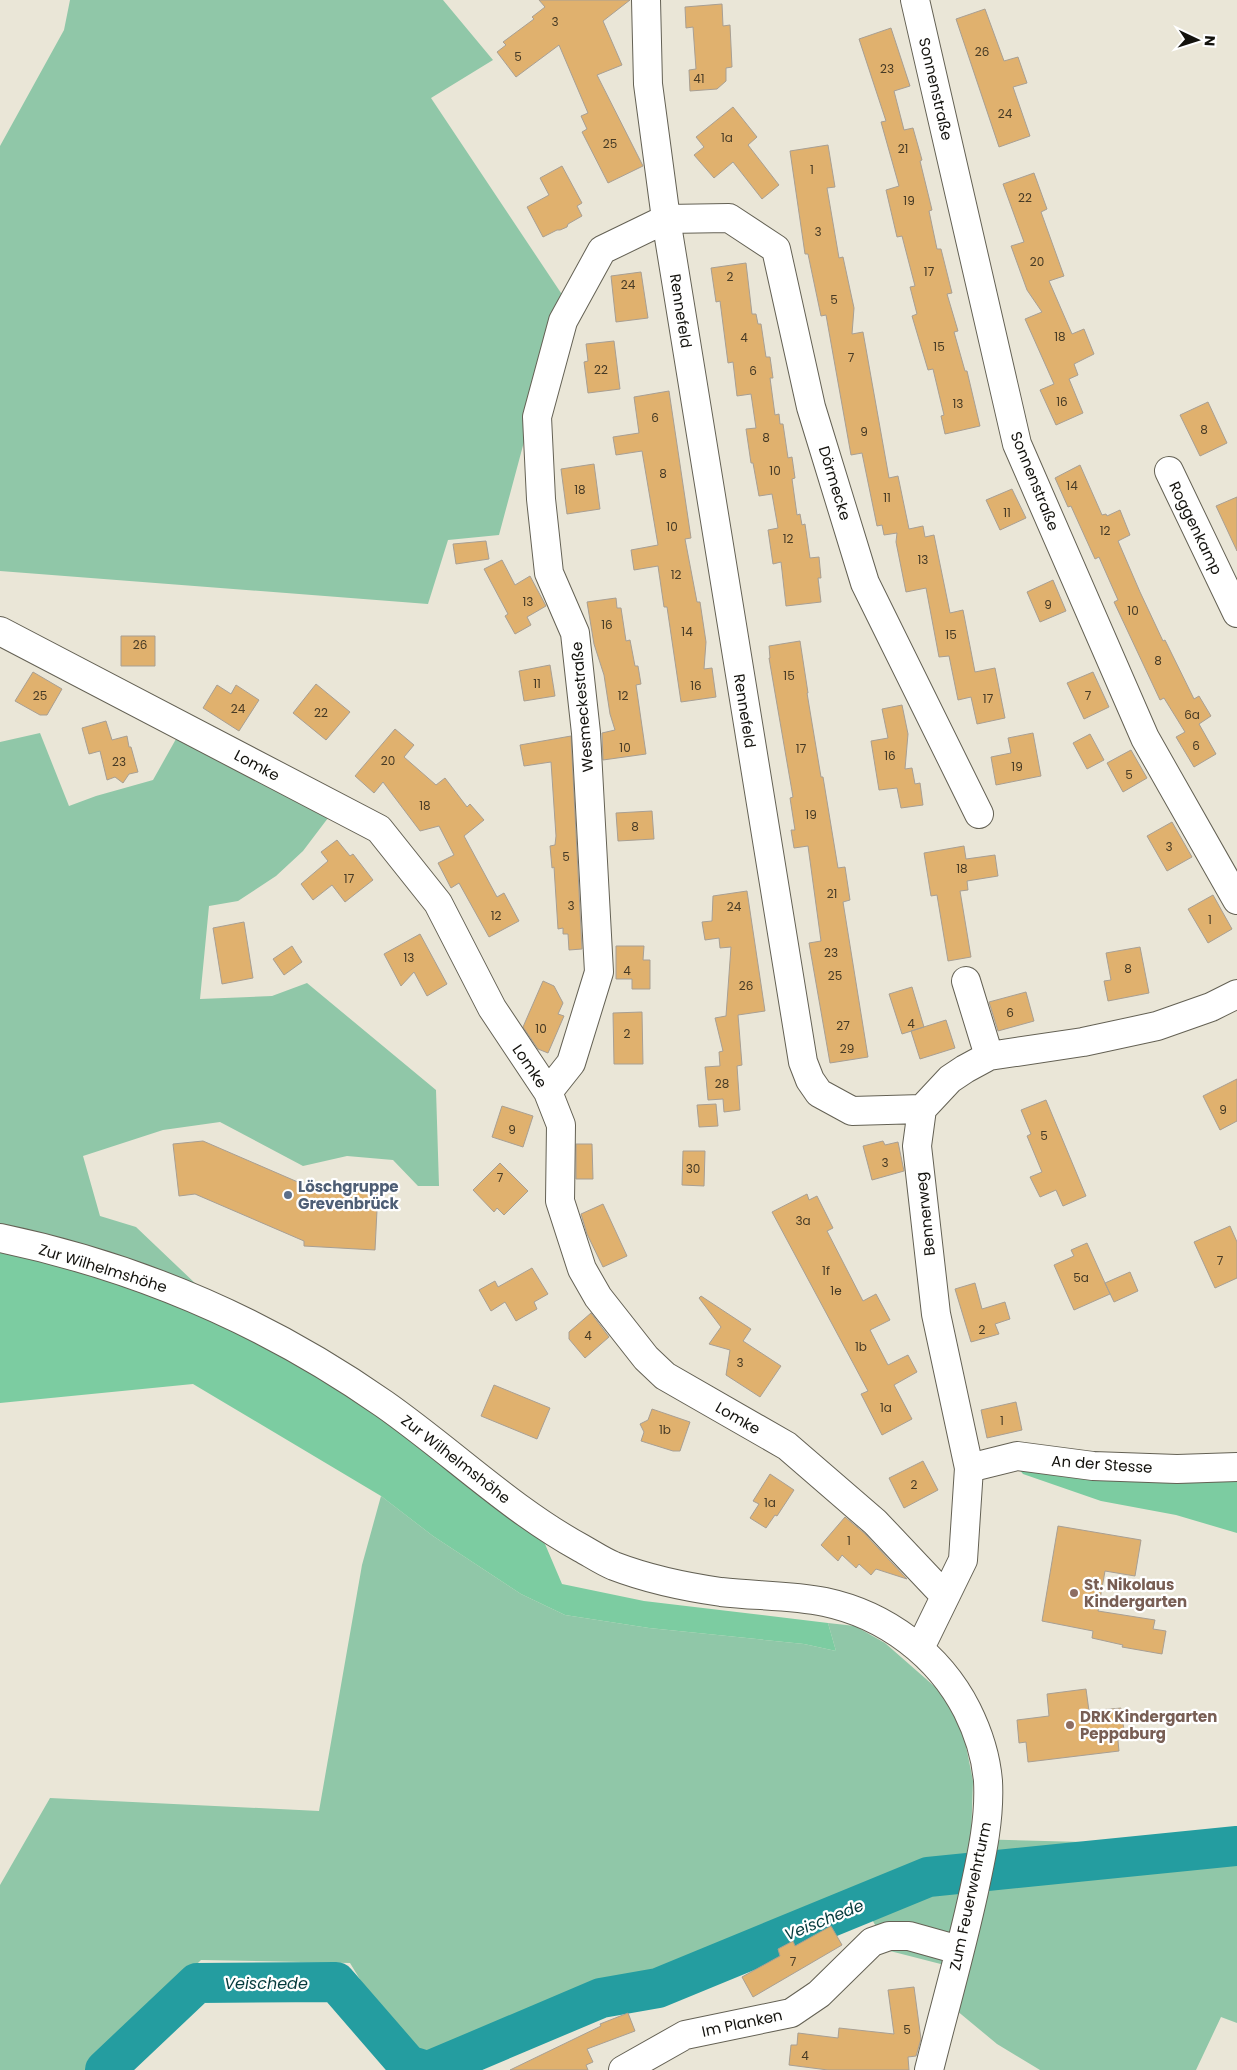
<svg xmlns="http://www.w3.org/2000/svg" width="1237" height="2070" font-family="Poppins,sans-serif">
	<rect width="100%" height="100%" fill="#eae6d7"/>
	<path fill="#90c7a8" d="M 70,0 L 443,0 L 493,60 L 431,98 L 563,296 L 499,535 L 448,540 L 428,604 L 0,571 L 0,146 L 64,30 Z
		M 40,733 L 69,806 L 96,796 L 153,780 L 176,739 L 328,818 L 303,851 L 276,876 L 238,901 L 209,906 L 200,999 L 272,996 L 307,983 L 436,1090 L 439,1186 L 418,1186 L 393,1160 L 347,1156 L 303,1166 L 220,1122 L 163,1130 L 83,1156 L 100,1216 L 136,1227 L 198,1286 L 119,1256 L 48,1236 L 0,1225 L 0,742 Z
		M 381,1496 L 433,1536 L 521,1594 L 565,1615 L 649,1628 L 804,1644 L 836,1651 L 828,1623 L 855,1626 L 885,1643 L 942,1693 L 964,1736 L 973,1781 L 971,1839 L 1237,1846 L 1237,2023 L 1221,2017 L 1196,2070 L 1040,2070 L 997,2044 L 956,2010 L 964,1970 L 890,1951 L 858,1895 L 452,2070 L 415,2070 L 350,1963 L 201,1960 L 88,2070 L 0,2070 L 0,1885 L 50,1798 L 319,1811 L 362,1565 Z"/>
	<path fill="#7ccca1" d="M 0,1248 L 132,1284 L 274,1347 L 413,1439 L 545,1544 L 562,1584 L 644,1601 L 828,1623 L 836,1651 L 804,1644 L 649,1628 L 565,1615 L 521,1594 L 433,1536 L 381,1496 L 193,1384 L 0,1403 Z
		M 1015,1464 L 1237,1473 L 1237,1533 L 1176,1515 L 1101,1501 L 1023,1474 Z"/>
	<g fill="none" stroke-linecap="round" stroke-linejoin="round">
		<path stroke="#249da0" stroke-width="40" d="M 105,2070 L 197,1983 L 336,1982 L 408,2065 L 424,2070
			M 431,2070 L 601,1998 L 658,1988 L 928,1877 L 1237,1846"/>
	</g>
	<path fill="#e0b16e" stroke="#a89f93" d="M 539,0 L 630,0 L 603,21 L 622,65 L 597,75 L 643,166 L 608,183 L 582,132 L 587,129 L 581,116 L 588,113 L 559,45 L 516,77 L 497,52 L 506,45 L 503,42 L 534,19 L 532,17 L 545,7 Z
		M 722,4 L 723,26 L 730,25 L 732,67 L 726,68 L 726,81 L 717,89 L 690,91 L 689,70 L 696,69 L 693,27 L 686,28 L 685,7 Z
		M 985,9 L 1004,61 L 1018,57 L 1027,83 L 1013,87 L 1030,136 L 999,147 L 956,19 Z
		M 891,28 L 910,86 L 894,91 L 904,130 L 913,128 L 922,160 L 920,161 L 932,210 L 929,211 L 937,249 L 941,249 L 952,293 L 947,294 L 958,331 L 954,332 L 965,371 L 967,371 L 980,426 L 945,434 L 941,416 L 944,415 L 933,369 L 928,370 L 912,316 L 917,314 L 910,287 L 915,286 L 902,236 L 897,237 L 886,190 L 899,186 L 881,122 L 886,121 L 859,39 Z
		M 733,107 L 757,137 L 748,145 L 779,185 L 762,199 L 733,162 L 714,178 L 694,155 L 704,147 L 696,137 Z
		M 828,145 L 835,187 L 827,188 L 839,258 L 843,257 L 854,308 L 852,334 L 863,332 L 889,478 L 898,476 L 909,529 L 923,526 L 925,537 L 934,535 L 950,613 L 963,610 L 975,672 L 995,668 L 1005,718 L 977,724 L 971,697 L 958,700 L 949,656 L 939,657 L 926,588 L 906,592 L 896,542 L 897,533 L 884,535 L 882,525 L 877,526 L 862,453 L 851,455 L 826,315 L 821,316 L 808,254 L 805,254 L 790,151 Z
		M 562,166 L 582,203 L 577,206 L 582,216 L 568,224 L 567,227 L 560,230 L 557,230 L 543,237 L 527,207 L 549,195 L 540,178 Z
		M 1034,173 L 1047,209 L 1041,212 L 1064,276 L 1049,281 L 1072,334 L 1084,329 L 1094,354 L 1074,364 L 1078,375 L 1069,379 L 1083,413 L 1056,425 L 1040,390 L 1054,384 L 1025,319 L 1042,312 L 1027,290 L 1011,246 L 1024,242 L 1003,184 Z
		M 746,263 L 752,314 L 756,314 L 758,324 L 761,324 L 766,357 L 770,357 L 773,378 L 770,378 L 775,415 L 779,414 L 780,424 L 783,424 L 788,458 L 792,457 L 795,478 L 792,479 L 797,515 L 800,514 L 802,525 L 805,524 L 810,558 L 819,557 L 821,578 L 818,578 L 821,602 L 786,606 L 781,562 L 773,564 L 768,530 L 778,528 L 772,494 L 759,496 L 753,463 L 751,463 L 746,429 L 756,428 L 751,394 L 737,396 L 733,362 L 728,363 L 720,301 L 716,302 L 711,268 Z
		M 641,272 L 648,318 L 616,322 L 611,276 Z
		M 614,341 L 620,389 L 588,393 L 584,362 L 588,361 L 586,344 Z
		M 669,391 L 691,538 L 685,539 L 697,602 L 700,602 L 706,642 L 704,669 L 712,668 L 716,697 L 681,702 L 667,607 L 664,607 L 658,566 L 634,570 L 631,550 L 658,545 L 642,451 L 616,455 L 613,437 L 639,433 L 634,397 Z
		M 1208,402 L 1227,443 L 1200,456 L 1180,415 Z
		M 594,464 L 600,509 L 567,514 L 561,469 Z
		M 1080,465 L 1102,515 L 1106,514 L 1107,516 L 1120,510 L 1130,535 L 1118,541 L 1140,592 L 1163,641 L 1165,640 L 1194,699 L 1199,696 L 1211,716 L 1199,724 L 1216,754 L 1194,767 L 1176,737 L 1185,732 L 1164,698 L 1160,700 L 1114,602 L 1118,600 L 1099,557 L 1095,559 L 1071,506 L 1068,507 L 1055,478 Z
		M 1012,489 L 1026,518 L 1000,530 L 986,500 Z
		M 1237,497 L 1237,551 L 1216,506 Z
		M 486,541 L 489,559 L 456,564 L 453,544 Z
		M 502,560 L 515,585 L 530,576 L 546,606 L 527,617 L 531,625 L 515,634 L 505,616 L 508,614 L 484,569 Z
		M 1053,580 L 1066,611 L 1040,622 L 1027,592 Z
		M 616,598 L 617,608 L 621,608 L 626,641 L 630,640 L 635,666 L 638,666 L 641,684 L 636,685 L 646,754 L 603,760 L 602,733 L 615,730 L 610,714 L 604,675 L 594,644 L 587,602 Z
		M 121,636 L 155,636 L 155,666 L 121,666 Z
		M 800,641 L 808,693 L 807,693 L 821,777 L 823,777 L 838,868 L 845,867 L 850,900 L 843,902 L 868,1057 L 830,1063 L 809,943 L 821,941 L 808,846 L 794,848 L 791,830 L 795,830 L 790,798 L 793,797 L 769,658 L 770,658 L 769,646 Z
		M 550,665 L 555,696 L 524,701 L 519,671 Z
		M 33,672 L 62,689 L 47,715 L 40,715 L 15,701 Z
		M 1093,672 L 1109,707 L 1084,719 L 1067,683 Z
		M 316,684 L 350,712 L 326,740 L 293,713 Z
		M 217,685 L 231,694 L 236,685 L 259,700 L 239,731 L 203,708 Z
		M 902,705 L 908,734 L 905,769 L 912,768 L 915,784 L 920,783 L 923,805 L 901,808 L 897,788 L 879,790 L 871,741 L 888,738 L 882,709 Z
		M 106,721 L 112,740 L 127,736 L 129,747 L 131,747 L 138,772 L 129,774 L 123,783 L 115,777 L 107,780 L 100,751 L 89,754 L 82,728 Z
		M 395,729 L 414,745 L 404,757 L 436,785 L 445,778 L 467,807 L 470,804 L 484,820 L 464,836 L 497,897 L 504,893 L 519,921 L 489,937 L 459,883 L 451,888 L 438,863 L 454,855 L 439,826 L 420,831 L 383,782 L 374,793 L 355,776 Z
		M 1033,733 L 1041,776 L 996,785 L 991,757 L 1011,753 L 1008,738 Z
		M 1090,734 L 1104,760 L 1087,769 L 1073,743 Z
		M 571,736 L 582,949 L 569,950 L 568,934 L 563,934 L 563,928 L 558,929 L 554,867 L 552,868 L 550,846 L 555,845 L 556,836 L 551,762 L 524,766 L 520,745 Z
		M 1131,750 L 1147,778 L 1123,792 L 1107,763 Z
		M 652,811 L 654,839 L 618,841 L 616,813 Z
		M 1172,822 L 1192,857 L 1167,871 L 1147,836 Z
		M 337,840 L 350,856 L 353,854 L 373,880 L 345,902 L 332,885 L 313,900 L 301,884 L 328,861 L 321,852 Z
		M 964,846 L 966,859 L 995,855 L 998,876 L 967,881 L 968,890 L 960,891 L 971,957 L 948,961 L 937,895 L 931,896 L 924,853 Z
		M 747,891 L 765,1011 L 738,1015 L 742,1065 L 737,1066 L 740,1110 L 724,1112 L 723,1099 L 708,1100 L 705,1067 L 720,1066 L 719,1052 L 723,1051 L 715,1018 L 726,1016 L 731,947 L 720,948 L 719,938 L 705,940 L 702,922 L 712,921 L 713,896 Z
		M 1213,895 L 1232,929 L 1208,943 L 1188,909 Z
		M 244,922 L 253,978 L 222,984 L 213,928 Z
		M 420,934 L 447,984 L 427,996 L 414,972 L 401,986 L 384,954 Z
		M 292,946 L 302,962 L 284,975 L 273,959 Z
		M 616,946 L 644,946 L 643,960 L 650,960 L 650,989 L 632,989 L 632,979 L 616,979 Z
		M 1140,947 L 1149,993 L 1108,1001 L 1104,981 L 1111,980 L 1106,953 Z
		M 543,981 L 554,986 L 563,1003 L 558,1014 L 564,1016 L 548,1053 L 538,1049 L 523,1027 Z
		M 912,987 L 924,1027 L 902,1034 L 889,994 Z
		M 1026,992 L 1034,1021 L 998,1031 L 989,1002 Z
		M 642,1012 L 643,1064 L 614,1064 L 613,1013 Z
		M 946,1020 L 955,1048 L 920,1059 L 911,1031 Z
		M 1237,1079 L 1237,1121 L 1220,1130 L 1203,1096 Z
		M 1046,1100 L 1086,1196 L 1063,1206 L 1056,1190 L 1040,1197 L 1030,1177 L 1042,1172 L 1027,1136 L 1031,1134 L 1021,1110 Z
		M 716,1104 L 718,1126 L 699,1127 L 697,1105 Z
		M 502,1106 L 533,1116 L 523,1147 L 492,1137 Z
		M 203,1141 L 307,1186 L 378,1190 L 375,1250 L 304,1246 L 304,1241 L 195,1194 L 179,1196 L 173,1144 Z
		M 883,1141 L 885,1145 L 898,1142 L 904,1171 L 872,1180 L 863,1146 Z
		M 576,1144 L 592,1144 L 593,1179 L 576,1179 Z
		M 683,1151 L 705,1151 L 704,1186 L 682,1185 Z
		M 500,1163 L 528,1191 L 504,1215 L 497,1208 L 494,1212 L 473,1190 Z
		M 807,1194 L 809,1200 L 817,1196 L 833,1228 L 827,1231 L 863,1301 L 876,1294 L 890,1320 L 870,1330 L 888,1365 L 908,1355 L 917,1372 L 894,1385 L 912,1419 L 882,1435 L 861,1394 L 868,1391 L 772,1212 Z
		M 603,1204 L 627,1256 L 603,1267 L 587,1234 L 581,1214 Z
		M 1230,1226 L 1237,1242 L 1237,1278 L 1215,1288 L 1194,1242 Z
		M 1087,1243 L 1110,1294 L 1074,1310 L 1054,1265 L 1074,1256 L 1071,1250 Z
		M 532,1268 L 548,1294 L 534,1302 L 537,1309 L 516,1321 L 505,1302 L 491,1311 L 479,1290 L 495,1281 L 498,1287 Z
		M 1130,1272 L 1138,1291 L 1114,1302 L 1105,1283 Z
		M 975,1283 L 982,1309 L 1005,1302 L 1010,1319 L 995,1324 L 999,1334 L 971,1342 L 955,1289 Z
		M 701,1296 L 751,1329 L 743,1341 L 781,1366 L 760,1397 L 726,1375 L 730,1350 L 709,1344 L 721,1327 L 699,1298 Z
		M 591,1313 L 609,1337 L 585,1358 L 569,1339 L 569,1332 Z
		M 494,1385 L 550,1408 L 537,1439 L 481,1416 Z
		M 1016,1402 L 1022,1430 L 987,1438 L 981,1410 Z
		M 652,1409 L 690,1422 L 680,1451 L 673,1451 L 641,1441 L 644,1432 L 640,1424 L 648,1420 Z
		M 923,1461 L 938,1490 L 904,1508 L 889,1478 Z
		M 770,1474 L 794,1490 L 777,1516 L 775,1515 L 766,1528 L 750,1518 L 759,1504 L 753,1501 Z
		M 845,1517 L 864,1533 L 907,1579 L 876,1569 L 871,1575 L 859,1564 L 856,1568 L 842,1555 L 838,1561 L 821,1545 Z
		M 1058,1526 L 1141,1540 L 1135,1576 L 1105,1571 L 1098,1611 L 1155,1620 L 1153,1629 L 1166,1631 L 1162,1654 L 1122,1647 L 1123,1645 L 1092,1638 L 1093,1631 L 1042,1621 Z
		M 1086,1689 L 1089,1711 L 1121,1708 L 1124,1731 L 1117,1731 L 1119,1751 L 1028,1762 L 1026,1742 L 1019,1743 L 1017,1720 L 1049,1716 L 1047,1694 Z
		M 831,1926 L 842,1945 L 753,1997 L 742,1977 L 780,1956 L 778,1949 L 793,1941 L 795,1946 Z
		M 914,1987 L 921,2039 L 916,2056 L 908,2057 L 909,2070 L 828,2070 L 789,2065 L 791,2045 L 797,2045 L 798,2033 L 838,2038 L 839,2028 L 894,2034 L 888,1990 Z
		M 628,2013 L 635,2031 L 587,2049 L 593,2062 L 586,2065 L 588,2070 L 510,2070 L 601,2026 L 600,2024 Z"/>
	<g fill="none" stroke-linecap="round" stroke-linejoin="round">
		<g stroke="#646154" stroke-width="30">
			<path id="minor" d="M 646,0 L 648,84 L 666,219 L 803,1062 L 810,1080 L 819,1093 L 852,1111 L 922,1109
				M 915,0 L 1017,444 L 1145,738 L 1237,900
				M 1169,471 L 1237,613
				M 0,631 L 379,829 L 438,903 L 492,1008 L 548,1092 L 561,1125 L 560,1201 L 582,1269 L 598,1297 L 646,1358 L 665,1376 L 787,1446 L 875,1522 L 945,1596
				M 966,981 L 989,1056
				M 548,1092 L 571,1063 L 599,972 L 586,733 L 575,633 L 549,573 L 541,499 L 537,417 L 563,321 L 602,250 L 666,219 L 729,218 L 776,249 L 811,407 L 865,583 L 979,814
				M 0,1238 C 139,1267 268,1323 384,1404 C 451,1451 510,1509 581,1548 C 592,1554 602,1561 614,1566 C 648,1579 686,1587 721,1592 C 755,1596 791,1595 825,1602 C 886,1615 939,1655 967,1710 C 978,1732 986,1757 988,1781 C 990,1818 982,1854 974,1891 C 961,1951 944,2010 929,2070
				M 969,1468 L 1017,1456 L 1093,1466 L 1177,1469 L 1237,1467
				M 920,1648 L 963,1560 L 969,1468 L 936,1314 L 917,1146 L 922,1109 L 950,1079 L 965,1069 L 989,1056 L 1083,1042 L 1157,1026 L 1211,1007 L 1237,994
				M 623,2070 L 685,2035 L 791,2013 L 819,1994 L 872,1942 L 889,1936 L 909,1936 L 959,1950"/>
		</g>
		<use href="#minor" stroke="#fff" stroke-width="28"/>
	</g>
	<circle fill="#5c6f8a" stroke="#fff" stroke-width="2" cx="288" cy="1195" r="5"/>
	<g fill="#8d6e63" stroke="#fff" stroke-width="2">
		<circle cx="1074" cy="1593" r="5"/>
		<circle cx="1070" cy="1725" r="5"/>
	</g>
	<g text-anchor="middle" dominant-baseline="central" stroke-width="4.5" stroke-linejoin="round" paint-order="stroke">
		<g font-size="12" fill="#463a25">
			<text x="555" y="21">3</text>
			<text x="982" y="51">26</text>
			<text x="518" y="56">5</text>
			<text x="887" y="68">23</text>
			<text x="699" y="78">41</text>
			<text x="1005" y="113">24</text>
			<text x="727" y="137">1a</text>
			<text x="610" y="143">25</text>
			<text x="903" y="148">21</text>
			<text x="812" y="169">1</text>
			<text x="1025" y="197">22</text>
			<text x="909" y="200">19</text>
			<text x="818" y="231">3</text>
			<text x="1037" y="261">20</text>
			<text x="929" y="271">17</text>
			<text x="730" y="276">2</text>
			<text x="628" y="284">24</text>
			<text x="834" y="299">5</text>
			<text x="1060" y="336">18</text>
			<text x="744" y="337">4</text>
			<text x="939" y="346">15</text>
			<text x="851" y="357">7</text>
			<text x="601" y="369">22</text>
			<text x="753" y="370">6</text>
			<text x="1062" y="401">16</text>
			<text x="958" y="403">13</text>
			<text x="655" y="417">6</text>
			<text x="1204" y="429">8</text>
			<text x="864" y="431">9</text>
			<text x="766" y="437">8</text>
			<text x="775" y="470">10</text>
			<text x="663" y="473">8</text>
			<text x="1072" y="485">14</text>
			<text x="580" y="489">18</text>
			<text x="887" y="497">11</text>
			<text x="1007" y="512">11</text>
			<text x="672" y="526">10</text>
			<text x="1105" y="530">12</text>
			<text x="788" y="538">12</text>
			<text x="923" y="559">13</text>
			<text x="676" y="574">12</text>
			<text x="528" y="601">13</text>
			<text x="1048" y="604">9</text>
			<text x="1133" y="610">10</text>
			<text x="607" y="624">16</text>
			<text x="687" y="631">14</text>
			<text x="951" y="634">15</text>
			<text x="140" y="644">26</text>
			<text x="1158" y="660">8</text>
			<text x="789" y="675">15</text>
			<text x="537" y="683">11</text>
			<text x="696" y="685">16</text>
			<text x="40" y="695">25</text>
			<text x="623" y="695">12</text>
			<text x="1088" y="695">7</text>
			<text x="988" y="698">17</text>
			<text x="238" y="708">24</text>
			<text x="321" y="712">22</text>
			<text x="1192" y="714">6a</text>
			<text x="1196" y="745">6</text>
			<text x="625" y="747">10</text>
			<text x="801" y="748">17</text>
			<text x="890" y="755">16</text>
			<text x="388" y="760">20</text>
			<text x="119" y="761">23</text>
			<text x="1017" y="766">19</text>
			<text x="1129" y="774">5</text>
			<text x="425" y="805">18</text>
			<text x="811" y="814">19</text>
			<text x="635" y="826">8</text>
			<text x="1169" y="846">3</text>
			<text x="566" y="856">5</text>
			<text x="962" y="868">18</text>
			<text x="349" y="878">17</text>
			<text x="832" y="893">21</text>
			<text x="571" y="905">3</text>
			<text x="734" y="906">24</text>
			<text x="496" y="915">12</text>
			<text x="1210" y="919">1</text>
			<text x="831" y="952">23</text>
			<text x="409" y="957">13</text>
			<text x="1128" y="968">8</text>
			<text x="627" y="970">4</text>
			<text x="835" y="975">25</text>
			<text x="746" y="985">26</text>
			<text x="1010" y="1012">6</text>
			<text x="911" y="1023">4</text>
			<text x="843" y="1025">27</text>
			<text x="541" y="1028">10</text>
			<text x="627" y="1033">2</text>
			<text x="847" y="1048">29</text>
			<text x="722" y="1083">28</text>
			<text x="1223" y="1109">9</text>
			<text x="512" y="1129">9</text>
			<text x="1044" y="1135">5</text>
			<text x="885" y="1162">3</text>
			<text x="693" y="1168">30</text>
			<text x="500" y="1177">7</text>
			<text x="803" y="1220">3a</text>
			<text x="1220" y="1260">7</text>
			<text x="826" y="1270">1f</text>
			<text x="1081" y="1277">5a</text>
			<text x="836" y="1290">1e</text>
			<text x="982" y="1329">2</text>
			<text x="588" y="1335">4</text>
			<text x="861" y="1346">1b</text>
			<text x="740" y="1362">3</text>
			<text x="886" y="1407">1a</text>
			<text x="1002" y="1420">1</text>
			<text x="665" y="1429">1b</text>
			<text x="914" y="1484">2</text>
			<text x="770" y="1502">1a</text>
			<text x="849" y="1540">1</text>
			<text x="793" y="1961">7</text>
			<text x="907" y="2029">5</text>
			<text x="805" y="2055">4</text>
		</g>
		<g font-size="15" fill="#13120d" stroke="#fff">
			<text transform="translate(936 89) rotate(77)">Sonnenstraße</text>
			<text transform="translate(681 311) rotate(81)">Rennefeld</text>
			<text transform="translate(1035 481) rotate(68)">Sonnenstraße</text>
			<text transform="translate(835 483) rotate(73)">Dörmecke</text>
			<text transform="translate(1196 528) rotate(64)">Roggenkamp</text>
			<text transform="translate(582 707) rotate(-95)">Wesmeckestraße</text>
			<text transform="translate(745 711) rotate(81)">Rennefeld</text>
			<text transform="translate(257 765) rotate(28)">Lomke</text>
			<text transform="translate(530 1066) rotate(56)">Lomke</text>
			<text transform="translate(925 1214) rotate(-96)">Bennerweg</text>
			<text transform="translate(103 1268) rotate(17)">Zur Wilhelmshöhe</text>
			<text transform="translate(738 1418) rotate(30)">Lomke</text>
			<text transform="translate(456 1459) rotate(38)">Zur Wilhelmshöhe</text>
			<text transform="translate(1102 1464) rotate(4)">An der Stesse</text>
			<text transform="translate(970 1896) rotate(-78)">Zum Feuerwehrturm</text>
			<text transform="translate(742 2023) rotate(-12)">Im Planken</text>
		</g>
		<g font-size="15" font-weight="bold" fill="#4e5e75" stroke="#fff" text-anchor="start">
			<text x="298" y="1186">Löschgruppe<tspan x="298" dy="17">Grevenbrück</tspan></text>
		</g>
		<g font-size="15" font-weight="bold" fill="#785e54" stroke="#fff" text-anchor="start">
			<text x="1084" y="1584">St. Nikolaus<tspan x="1084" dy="17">Kindergarten</tspan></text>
			<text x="1080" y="1716">DRK Kindergarten<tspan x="1080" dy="17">Peppaburg</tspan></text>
		</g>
		<g font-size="16" font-style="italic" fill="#043a3c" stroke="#fff">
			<text transform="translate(824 1920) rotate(-22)">Veischede</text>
			<text x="266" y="1983">Veischede</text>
		</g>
	</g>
	<g transform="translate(1197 40) rotate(94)" stroke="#ffffff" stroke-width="4" paint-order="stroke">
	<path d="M0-4L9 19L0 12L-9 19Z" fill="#13120d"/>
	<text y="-8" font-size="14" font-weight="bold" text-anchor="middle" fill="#13120d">N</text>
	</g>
</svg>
